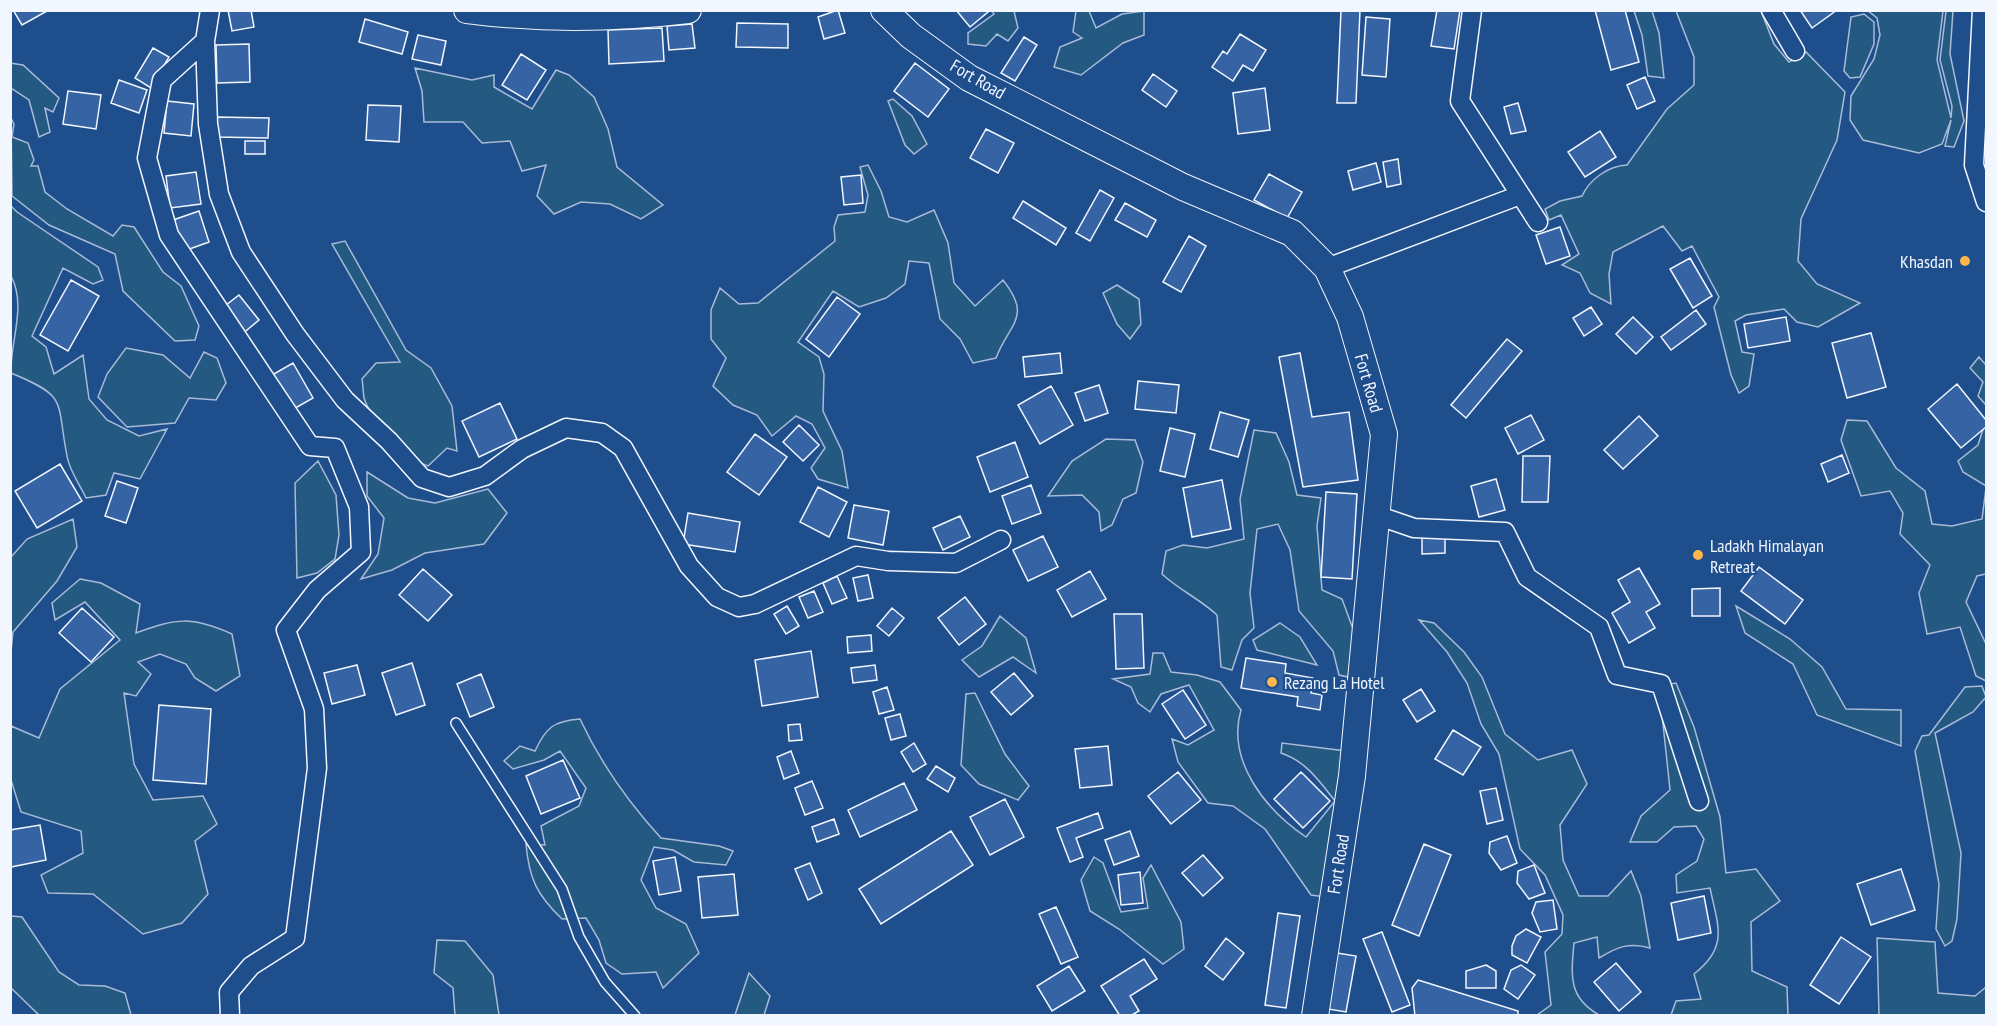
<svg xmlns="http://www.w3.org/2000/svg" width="1997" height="1026" font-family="'PT Sans Narrow',sans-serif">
	<rect width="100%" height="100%" fill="#1f4e8c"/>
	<path fill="#245a82" stroke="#a8bbd7" stroke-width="1.5" d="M 1867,10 L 1943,11 L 1937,60 L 1951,118 L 1952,106 L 1940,60 L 1946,11 L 1953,11 L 1950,54 L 1964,121 L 1954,147 L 1945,146 L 1951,120 L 1942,144 L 1919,153 L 1863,140 L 1850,120 L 1851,96 L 1874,59 L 1880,35 L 1877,18 Z
		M 992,11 L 1014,11 L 1018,28 L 1008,41 L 997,34 L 986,46 L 968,44 L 968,33 L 994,14 Z
		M 1076,11 L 1089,11 L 1096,28 L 1122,14 L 1144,11 L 1144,35 L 1123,43 L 1081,75 L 1054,67 L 1060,47 L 1082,38 L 1073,32 Z
		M 1634,11 L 1652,11 L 1659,33 L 1664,78 L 1648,76 L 1642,35 Z
		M 1676,11 L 1761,11 L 1774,44 L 1789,62 L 1806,52 L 1845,92 L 1837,140 L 1801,219 L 1798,261 L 1817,284 L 1860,303 L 1818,327 L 1797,322 L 1784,309 L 1746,315 L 1735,321 L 1742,352 L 1754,354 L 1749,386 L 1739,393 L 1731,375 L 1714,307 L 1719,297 L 1692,246 L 1682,251 L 1663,226 L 1613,252 L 1609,274 L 1611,304 L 1590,293 L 1580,273 L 1562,265 L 1579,254 L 1561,215 L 1549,220 L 1545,209 L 1560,201 L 1582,196 C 1590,179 1608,166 1627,165 L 1667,109 L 1694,85 L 1694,57 Z
		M 1864,14 L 1874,22 L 1874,44 L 1860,77 L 1850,78 L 1844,71 L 1851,17 Z
		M 10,63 L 23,65 L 59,98 L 53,112 L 45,108 L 50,132 L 39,137 L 29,100 L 11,88 Z
		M 415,68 L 472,80 L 494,75 L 494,87 L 532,109 L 556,70 L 569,75 L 594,97 L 608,129 L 617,167 L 663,205 L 641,219 L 610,204 L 581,202 L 554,214 L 537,196 L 546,165 L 522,171 L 510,141 L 482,143 L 463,122 L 424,122 L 422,91 Z
		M 893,99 L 912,116 L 927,144 L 914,154 L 905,145 L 888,101 Z
		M 11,118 L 14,124 L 12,137 L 28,143 L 34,160 L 31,166 L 38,166 L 45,192 L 67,209 L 113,236 L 122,225 L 134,227 L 163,272 L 181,286 L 199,326 L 195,340 L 175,341 L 123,291 L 115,254 L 49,225 L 12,196 Z
		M 868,165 L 881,191 L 889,217 L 907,222 L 934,210 L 948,243 L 954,283 L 975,306 L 1003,280 C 1033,318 1009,323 996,358 L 973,363 L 960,339 L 940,319 L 929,263 L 909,261 L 905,284 L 886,298 L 859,307 L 833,291 L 798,342 L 819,357 L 824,374 L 823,411 L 842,451 L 848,488 L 818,479 L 811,468 L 825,448 L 812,424 L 796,416 L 772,436 L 757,415 L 733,405 L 713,386 L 726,358 L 711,339 L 711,310 L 720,288 L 739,304 L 758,303 L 835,241 L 834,227 L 838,215 L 865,212 L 868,195 L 860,167 Z
		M 10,205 L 17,212 L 98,267 L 103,280 L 93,284 L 63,268 L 32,336 L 46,347 L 54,374 L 83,355 L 89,399 L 107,420 L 139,436 L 167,429 L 140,479 L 114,473 L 106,495 L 86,498 C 80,485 69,470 67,456 C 56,400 69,397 11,373 C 10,341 27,306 11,276 Z
		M 345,241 L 406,350 L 431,368 L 452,406 L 457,451 L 447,448 L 428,466 C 409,460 370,418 364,398 C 363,392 363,385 362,379 L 376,363 L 400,362 L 332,244 Z
		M 1117,285 L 1139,299 L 1141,324 L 1130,339 L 1117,324 L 1103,293 Z
		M 126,348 L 163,355 L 190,378 L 204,352 L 217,358 L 226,383 L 216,400 L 189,398 L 175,423 L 127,427 L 98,397 L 107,374 Z
		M 1979,357 L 1986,365 L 1986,405 L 1978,396 L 1983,382 L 1970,368 Z
		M 1847,420 L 1867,421 L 1896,468 L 1925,491 L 1932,524 L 1952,526 L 1982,519 L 1986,488 L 1986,574 L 1977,576 L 1966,602 L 1986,644 L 1986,681 L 1976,676 L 1960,627 L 1927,634 L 1919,593 L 1930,565 L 1900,534 L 1903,513 L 1890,491 L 1861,496 L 1841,440 Z
		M 1986,420 L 1986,486 L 1963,472 L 1958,461 L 1978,445 Z
		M 1254,430 L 1276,433 L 1289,462 L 1297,495 L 1321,498 L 1317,526 L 1322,590 L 1342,599 L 1356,637 L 1348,677 L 1339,675 L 1333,651 L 1299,611 L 1290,550 L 1278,524 L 1257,529 L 1250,593 L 1254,628 L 1242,640 L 1232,670 L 1221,667 L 1217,615 C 1200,599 1179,590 1162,574 L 1166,551 L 1183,545 L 1207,548 L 1244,539 L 1240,499 Z
		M 1106,439 L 1135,440 L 1143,462 L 1136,493 L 1123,499 L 1112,525 L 1101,531 L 1099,512 L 1082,495 L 1048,496 L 1072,461 Z
		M 318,461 L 336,495 L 339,535 L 335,559 L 317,573 L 297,578 L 295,483 Z
		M 367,472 L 408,498 L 435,503 L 488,489 L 507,513 L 484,544 L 425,553 L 392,570 L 361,579 L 378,554 L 384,518 L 367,496 Z
		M 73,519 L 77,547 L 57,581 L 13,632 L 11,652 L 11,557 L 27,539 Z
		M 80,579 L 101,583 L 140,604 L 136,633 C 177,618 191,616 232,634 L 240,676 L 216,691 L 195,678 L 186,664 L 160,654 L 138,662 L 151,674 L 136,696 L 124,693 L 134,764 L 153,800 L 203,796 L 217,824 L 195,841 L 208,894 L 182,923 L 143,934 L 93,894 L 48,893 L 41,875 L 83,853 L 81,831 L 21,812 L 11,780 L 11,726 L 39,738 L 60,689 L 120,640 L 85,602 L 55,620 L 52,603 Z
		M 1736,606 L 1790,639 L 1822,667 L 1846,709 L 1901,710 L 1901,746 L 1817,715 L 1793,664 L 1745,633 Z
		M 1000,616 L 1026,638 L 1036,673 L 1013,657 L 979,677 L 962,660 L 982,646 Z
		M 1419,620 L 1434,623 L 1464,652 L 1482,677 L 1505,734 L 1538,760 L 1572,750 L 1587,784 L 1560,825 L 1563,860 L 1579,896 L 1608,896 L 1631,871 L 1641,896 L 1650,948 C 1629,942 1617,947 1599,958 L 1597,937 L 1574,943 C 1571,976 1568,997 1599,1015 L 1537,1015 L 1551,1005 L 1545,952 L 1562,934 L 1563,915 L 1545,875 L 1520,849 L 1499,754 L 1481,724 L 1467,683 L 1447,652 Z
		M 1280,623 L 1300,637 L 1317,665 L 1257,650 L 1253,640 Z
		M 1153,653 L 1163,653 L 1171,672 L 1197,675 L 1220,682 L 1241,710 C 1226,761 1266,810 1306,837 L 1335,801 C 1320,782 1306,761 1281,753 L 1282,743 L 1346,751 L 1325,897 L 1311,895 L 1265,829 L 1233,806 L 1208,803 L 1178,762 L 1172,739 L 1188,745 L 1214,730 L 1189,685 L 1161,694 L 1150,712 L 1138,703 L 1131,687 L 1113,679 L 1150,674 Z
		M 1676,683 L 1694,727 L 1720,817 L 1726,873 L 1756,869 L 1780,901 L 1751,922 L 1752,971 L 1787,987 L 1788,1015 L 1671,1015 L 1676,1001 L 1701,999 L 1694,974 C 1729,947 1718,926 1710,888 L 1677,893 L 1676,875 L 1697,861 L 1704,839 L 1696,826 L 1674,827 L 1657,842 L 1630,842 L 1641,816 L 1670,790 L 1659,686 Z
		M 1982,686 L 1986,697 L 1973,712 L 1935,733 L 1961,853 L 1957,919 L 1952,941 L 1945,946 L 1936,929 L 1939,884 L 1915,751 L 1922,736 L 1929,735 L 1965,687 Z
		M 975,693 L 1005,754 L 1029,786 L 1018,800 L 979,784 L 961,765 L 966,694 Z
		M 580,719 C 601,764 628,802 661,838 L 719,846 L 733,851 L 726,865 L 694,862 L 673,850 L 654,847 L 641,880 L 656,908 L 686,924 L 699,953 L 663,988 L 656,972 L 622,974 L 606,963 L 599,940 L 586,918 L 562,919 C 537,895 529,879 526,844 L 545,845 L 541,826 L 579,806 L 586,788 L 560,751 L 544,760 L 513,769 L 504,761 L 520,746 L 535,751 C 546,727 554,721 580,719 Z
		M 1094,857 L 1103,863 L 1121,912 L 1148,908 L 1143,878 L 1151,865 L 1181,922 L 1184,949 L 1163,964 L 1119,929 L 1090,911 L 1081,880 Z
		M 11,916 L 22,917 L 59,972 L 79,985 L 105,986 L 125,993 L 131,1015 L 39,1015 L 11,988 Z
		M 1877,938 L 1935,942 L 1938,993 L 1975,996 L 1986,987 L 1986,1015 L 1879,1015 Z
		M 437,940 L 465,941 L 493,975 L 499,1015 L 455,1015 L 453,988 L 434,973 Z
		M 749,973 L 770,996 L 764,1015 L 735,1015 Z"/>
	<path fill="#3563a3" stroke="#f2f6ff" stroke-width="1.5" d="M 13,10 L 47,10 L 47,11 L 22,25 Z
		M 228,10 L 251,10 L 254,27 L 232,31 Z
		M 838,10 L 845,33 L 824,39 L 818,17 Z
		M 956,10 L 987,10 L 988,12 L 970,27 Z
		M 1341,10 L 1360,10 L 1356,103 L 1337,103 Z
		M 1437,10 L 1460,10 L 1454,49 L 1431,46 Z
		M 1595,10 L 1625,10 L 1639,62 L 1611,70 Z
		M 1800,10 L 1837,10 L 1812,28 Z
		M 1366,17 L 1390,19 L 1386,77 L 1362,75 Z
		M 365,19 L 408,32 L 402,54 L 359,42 Z
		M 737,23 L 788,24 L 788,48 L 736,47 Z
		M 692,24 L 695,48 L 669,50 L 667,26 Z
		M 662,28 L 664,61 L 609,64 L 608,30 Z
		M 1240,34 L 1266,50 L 1253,71 L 1243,65 L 1233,81 L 1212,67 L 1223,51 L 1227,54 Z
		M 418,35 L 446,41 L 441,65 L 412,59 Z
		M 1024,37 L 1037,45 L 1015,81 L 1001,73 Z
		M 249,44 L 250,82 L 217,83 L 216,45 Z
		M 153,48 L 169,57 L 151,88 L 135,78 Z
		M 521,54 L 546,70 L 527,100 L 502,85 Z
		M 915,63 L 949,89 L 928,117 L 894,91 Z
		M 1153,74 L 1177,91 L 1166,107 L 1142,90 Z
		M 1645,77 L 1655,101 L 1637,109 L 1627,85 Z
		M 119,80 L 147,90 L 139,113 L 111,103 Z
		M 1265,88 L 1270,130 L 1238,134 L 1233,93 Z
		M 68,91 L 101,95 L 96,129 L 63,124 Z
		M 167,101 L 194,104 L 191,136 L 164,133 Z
		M 1518,103 L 1526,131 L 1511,134 L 1504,107 Z
		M 368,105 L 401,106 L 399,142 L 366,140 Z
		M 216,117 L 269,118 L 268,138 L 216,137 Z
		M 986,129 L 1014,143 L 998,173 L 970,158 Z
		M 1600,131 L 1616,157 L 1585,177 L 1568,152 Z
		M 245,141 L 265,141 L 265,154 L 245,154 Z
		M 1398,159 L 1401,184 L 1387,187 L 1383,162 Z
		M 1376,163 L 1381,182 L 1353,190 L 1348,171 Z
		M 196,172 L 201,204 L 170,208 L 166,176 Z
		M 1269,174 L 1302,192 L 1287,218 L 1254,200 Z
		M 861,175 L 863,203 L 844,205 L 841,177 Z
		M 1100,190 L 1114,198 L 1090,241 L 1076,233 Z
		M 1023,201 L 1066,228 L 1056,245 L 1013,218 Z
		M 1125,203 L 1156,220 L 1147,237 L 1115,220 Z
		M 199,211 L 209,242 L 184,251 L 173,220 Z
		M 1560,227 L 1570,256 L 1546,264 L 1536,235 Z
		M 1189,236 L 1206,246 L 1181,292 L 1163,282 Z
		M 1690,258 L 1712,296 L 1693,308 L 1670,269 Z
		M 71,280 L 99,296 L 68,351 L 40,335 Z
		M 239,295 L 259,320 L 241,335 L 221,309 Z
		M 837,297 L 860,314 L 829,357 L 806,339 Z
		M 1591,307 L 1602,324 L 1584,336 L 1573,318 Z
		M 1696,310 L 1706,324 L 1671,350 L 1661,337 Z
		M 1633,317 L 1653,337 L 1636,354 L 1616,334 Z
		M 1786,317 L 1790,341 L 1748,348 L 1744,324 Z
		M 1871,333 L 1886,387 L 1847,398 L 1832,343 Z
		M 1507,339 L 1522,351 L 1466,418 L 1451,405 Z
		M 1060,353 L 1062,373 L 1025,377 L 1023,357 Z
		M 1300,353 L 1312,417 L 1349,412 L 1358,480 L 1303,487 L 1279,357 Z
		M 293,363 L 313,398 L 292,410 L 272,375 Z
		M 1138,381 L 1179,385 L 1176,413 L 1135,409 Z
		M 1957,384 L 1986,420 L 1986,427 L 1961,448 L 1928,409 Z
		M 1099,385 L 1108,413 L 1085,421 L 1075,393 Z
		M 1051,386 L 1073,425 L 1040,444 L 1018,405 Z
		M 500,403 L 517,439 L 479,457 L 462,421 Z
		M 1220,412 L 1249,420 L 1238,457 L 1210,449 Z
		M 1531,415 L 1544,440 L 1518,454 L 1505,428 Z
		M 1639,416 L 1658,436 L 1623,469 L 1604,450 Z
		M 799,425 L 819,445 L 803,461 L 783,442 Z
		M 1170,428 L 1195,434 L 1185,477 L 1160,471 Z
		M 755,434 L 787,457 L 759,495 L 727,472 Z
		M 1015,442 L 1028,477 L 990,492 L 977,457 Z
		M 1842,455 L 1849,473 L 1828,482 L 1821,464 Z
		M 1523,456 L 1550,456 L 1548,502 L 1522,502 Z
		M 60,464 L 82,501 L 37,528 L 15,491 Z
		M 1496,479 L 1505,510 L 1479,517 L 1471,486 Z
		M 1222,480 L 1231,529 L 1192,537 L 1183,488 Z
		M 117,481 L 138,488 L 126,523 L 105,516 Z
		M 1031,485 L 1041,513 L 1012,524 L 1002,496 Z
		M 818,487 L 847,502 L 829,537 L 800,522 Z
		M 1326,492 L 1357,494 L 1352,579 L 1321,577 Z
		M 854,505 L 889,511 L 883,545 L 848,538 Z
		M 688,513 L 740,522 L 735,552 L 683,544 Z
		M 960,516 L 970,537 L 943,550 L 933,528 Z
		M 1445,531 L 1445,553 L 1422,554 L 1422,532 Z
		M 1043,536 L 1058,567 L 1028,581 L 1013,550 Z
		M 1759,567 L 1803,600 L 1785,624 L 1741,591 Z
		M 1639,568 L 1660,604 L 1646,612 L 1655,628 L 1629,643 L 1612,613 L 1630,602 L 1618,580 Z
		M 423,569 L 452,595 L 428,621 L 399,595 Z
		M 1090,571 L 1106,599 L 1072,617 L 1057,590 Z
		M 868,575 L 873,598 L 858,601 L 853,578 Z
		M 837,576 L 847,598 L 832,604 L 823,583 Z
		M 1720,588 L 1720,616 L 1692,616 L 1692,589 Z
		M 814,591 L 823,612 L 808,618 L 799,597 Z
		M 965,597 L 986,624 L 959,645 L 938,618 Z
		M 787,606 L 799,626 L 786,634 L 774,614 Z
		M 82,608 L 114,637 L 91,662 L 59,633 Z
		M 892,608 L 904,618 L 889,636 L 877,626 Z
		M 1114,614 L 1142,614 L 1144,668 L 1116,669 Z
		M 871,635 L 872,651 L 848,653 L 847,637 Z
		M 811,651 L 818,697 L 762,706 L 755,660 Z
		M 1246,658 L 1286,664 L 1285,673 L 1313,678 L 1311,693 L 1322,695 L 1320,710 L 1297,706 L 1298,697 L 1241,688 Z
		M 412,663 L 425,705 L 396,715 L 382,673 Z
		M 357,665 L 365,695 L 332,704 L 324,673 Z
		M 875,665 L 877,680 L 853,683 L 851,668 Z
		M 1014,673 L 1033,696 L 1011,715 L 991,692 Z
		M 481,674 L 494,707 L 470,717 L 457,684 Z
		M 887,687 L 894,710 L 879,714 L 873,692 Z
		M 1421,689 L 1435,711 L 1417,722 L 1403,700 Z
		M 1183,690 L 1206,725 L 1185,739 L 1162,704 Z
		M 159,705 L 211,709 L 206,784 L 153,780 Z
		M 900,714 L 906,736 L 891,740 L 885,718 Z
		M 800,724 L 802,740 L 789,741 L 788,725 Z
		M 1453,730 L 1481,747 L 1463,775 L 1435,759 Z
		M 914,743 L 926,764 L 913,772 L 901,752 Z
		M 1108,746 L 1112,785 L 1080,788 L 1075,749 Z
		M 791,751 L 799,773 L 784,779 L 777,757 Z
		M 563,760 L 580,798 L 541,814 L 526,776 Z
		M 936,766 L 955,778 L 948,792 L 927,779 Z
		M 1178,772 L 1201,800 L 1171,824 L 1148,796 Z
		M 1301,772 L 1330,801 L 1303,828 L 1274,799 Z
		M 812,781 L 823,808 L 805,815 L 795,788 Z
		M 904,783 L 917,810 L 860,837 L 848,810 Z
		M 1496,788 L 1503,820 L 1487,824 L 1480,791 Z
		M 1005,799 L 1024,837 L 990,855 L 970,817 Z
		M 1098,813 L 1103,828 L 1076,838 L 1083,857 L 1070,862 L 1057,828 Z
		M 834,819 L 839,834 L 817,842 L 812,827 Z
		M 40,825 L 46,860 L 11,867 L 10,830 Z
		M 951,831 L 973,865 L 881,924 L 859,889 Z
		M 1130,831 L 1139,856 L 1114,865 L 1105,840 Z
		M 1507,836 L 1517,863 L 1501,870 L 1489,853 L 1490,842 Z
		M 1424,844 L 1451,855 L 1419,936 L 1392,925 Z
		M 1203,855 L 1223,878 L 1203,896 L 1182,873 Z
		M 675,857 L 681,891 L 659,895 L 653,861 Z
		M 810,863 L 822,893 L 808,900 L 795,869 Z
		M 1534,865 L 1545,893 L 1529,899 L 1517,883 L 1518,871 Z
		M 1901,869 L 1915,910 L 1871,925 L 1857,884 Z
		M 1140,872 L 1143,903 L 1121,905 L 1118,875 Z
		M 734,874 L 738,915 L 702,918 L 698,877 Z
		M 1704,896 L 1711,933 L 1678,940 L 1671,903 Z
		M 1553,900 L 1557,929 L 1540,932 L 1532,913 L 1536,902 Z
		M 1056,907 L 1078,957 L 1061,964 L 1039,914 Z
		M 1278,913 L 1300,916 L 1286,1008 L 1265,1005 Z
		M 1526,929 L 1541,937 L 1527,963 L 1512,955 L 1512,946 L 1516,936 Z
		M 1382,932 L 1410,1005 L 1392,1012 L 1363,939 Z
		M 1841,937 L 1871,957 L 1839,1004 L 1810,985 Z
		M 1226,938 L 1244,953 L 1223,980 L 1205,966 Z
		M 1331,952 L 1356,956 L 1346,1012 L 1322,1008 Z
		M 1144,959 L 1157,979 L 1130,996 L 1139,1011 L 1130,1016 L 1120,1016 L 1101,986 Z
		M 1616,963 L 1641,992 L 1619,1011 L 1594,982 Z
		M 1486,965 L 1496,971 L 1496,988 L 1466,988 L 1466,971 Z
		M 1521,965 L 1535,975 L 1518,999 L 1504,989 L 1511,970 Z
		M 1069,966 L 1085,991 L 1052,1011 L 1037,986 Z
		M 1418,980 L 1518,1011 L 1518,1016 L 1415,1016 L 1412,988 Z"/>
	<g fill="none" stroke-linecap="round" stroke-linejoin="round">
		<g stroke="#f2f6ff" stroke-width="12">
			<path id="lane" d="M 456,723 L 562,889 L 579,937 L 605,982 L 635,1016"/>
		</g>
		<g stroke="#f2f6ff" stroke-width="21">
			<path id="street" d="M 210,10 L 205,41 L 162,80 L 147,158 L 169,235 L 310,446 L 335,448 L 359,507 L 361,552 L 317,590 L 286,630 L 314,709 L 317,768 L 295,938 L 251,966 L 229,992 L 230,1016
				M 1472,10 L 1460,101 L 1538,222
				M 1771,10 L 1795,51
				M 1982,10 L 1974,165 L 1986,202
				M 205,41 L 208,124 L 219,194 L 241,252 L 295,334 L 345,400 L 389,441 L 422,478 L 449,487 L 485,476 L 522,449 L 566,428 L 602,433 L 623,448 L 689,566 L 717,597 L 739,607 L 755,604 L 856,556 L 888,561 L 956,563 L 1001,540
				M 1327,268 L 1520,195
				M 1376,515 L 1414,528 L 1505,532 L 1527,577 L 1599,627 L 1617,675 L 1661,684 L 1699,801"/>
		</g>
		<g stroke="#f2f6ff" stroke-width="28">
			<path id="secondary" d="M 467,10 C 543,20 612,19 688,10
				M 884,10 L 911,36 L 969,78 L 1183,187 L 1292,233 L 1327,268 L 1350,317 L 1384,434 L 1352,776 L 1315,1016"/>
		</g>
		<use href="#lane" stroke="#1f4e8c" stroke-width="9"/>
		<use href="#street" stroke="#1f4e8c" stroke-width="18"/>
		<use href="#secondary" stroke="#1f4e8c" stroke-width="26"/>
	</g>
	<g fill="#ffb74d" stroke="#1f4e8c" stroke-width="2">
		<circle cx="1965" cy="261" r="6"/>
		<circle cx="1698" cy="555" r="6"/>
		<circle cx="1272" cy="682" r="6"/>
	</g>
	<g text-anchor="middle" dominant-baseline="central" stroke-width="4.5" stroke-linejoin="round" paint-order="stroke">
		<g font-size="18" fill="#f2f6ff" stroke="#1f4e8c">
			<text transform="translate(978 79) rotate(30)">Fort Road</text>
			<text transform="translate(1369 383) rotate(74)">Fort Road</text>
			<text transform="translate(1338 864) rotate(-81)">Fort Road</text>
		</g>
		<g font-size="18" fill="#f2f6ff" stroke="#1f4e8c" text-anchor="start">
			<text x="1953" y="261" text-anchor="end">Khasdan</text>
			<text x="1710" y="545">Ladakh Himalayan<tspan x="1710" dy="21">Retreat</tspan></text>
			<text x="1284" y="682">Rezang La Hotel</text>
		</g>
	</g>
	<rect width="1997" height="1026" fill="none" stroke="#f2f6ff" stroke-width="24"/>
</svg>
